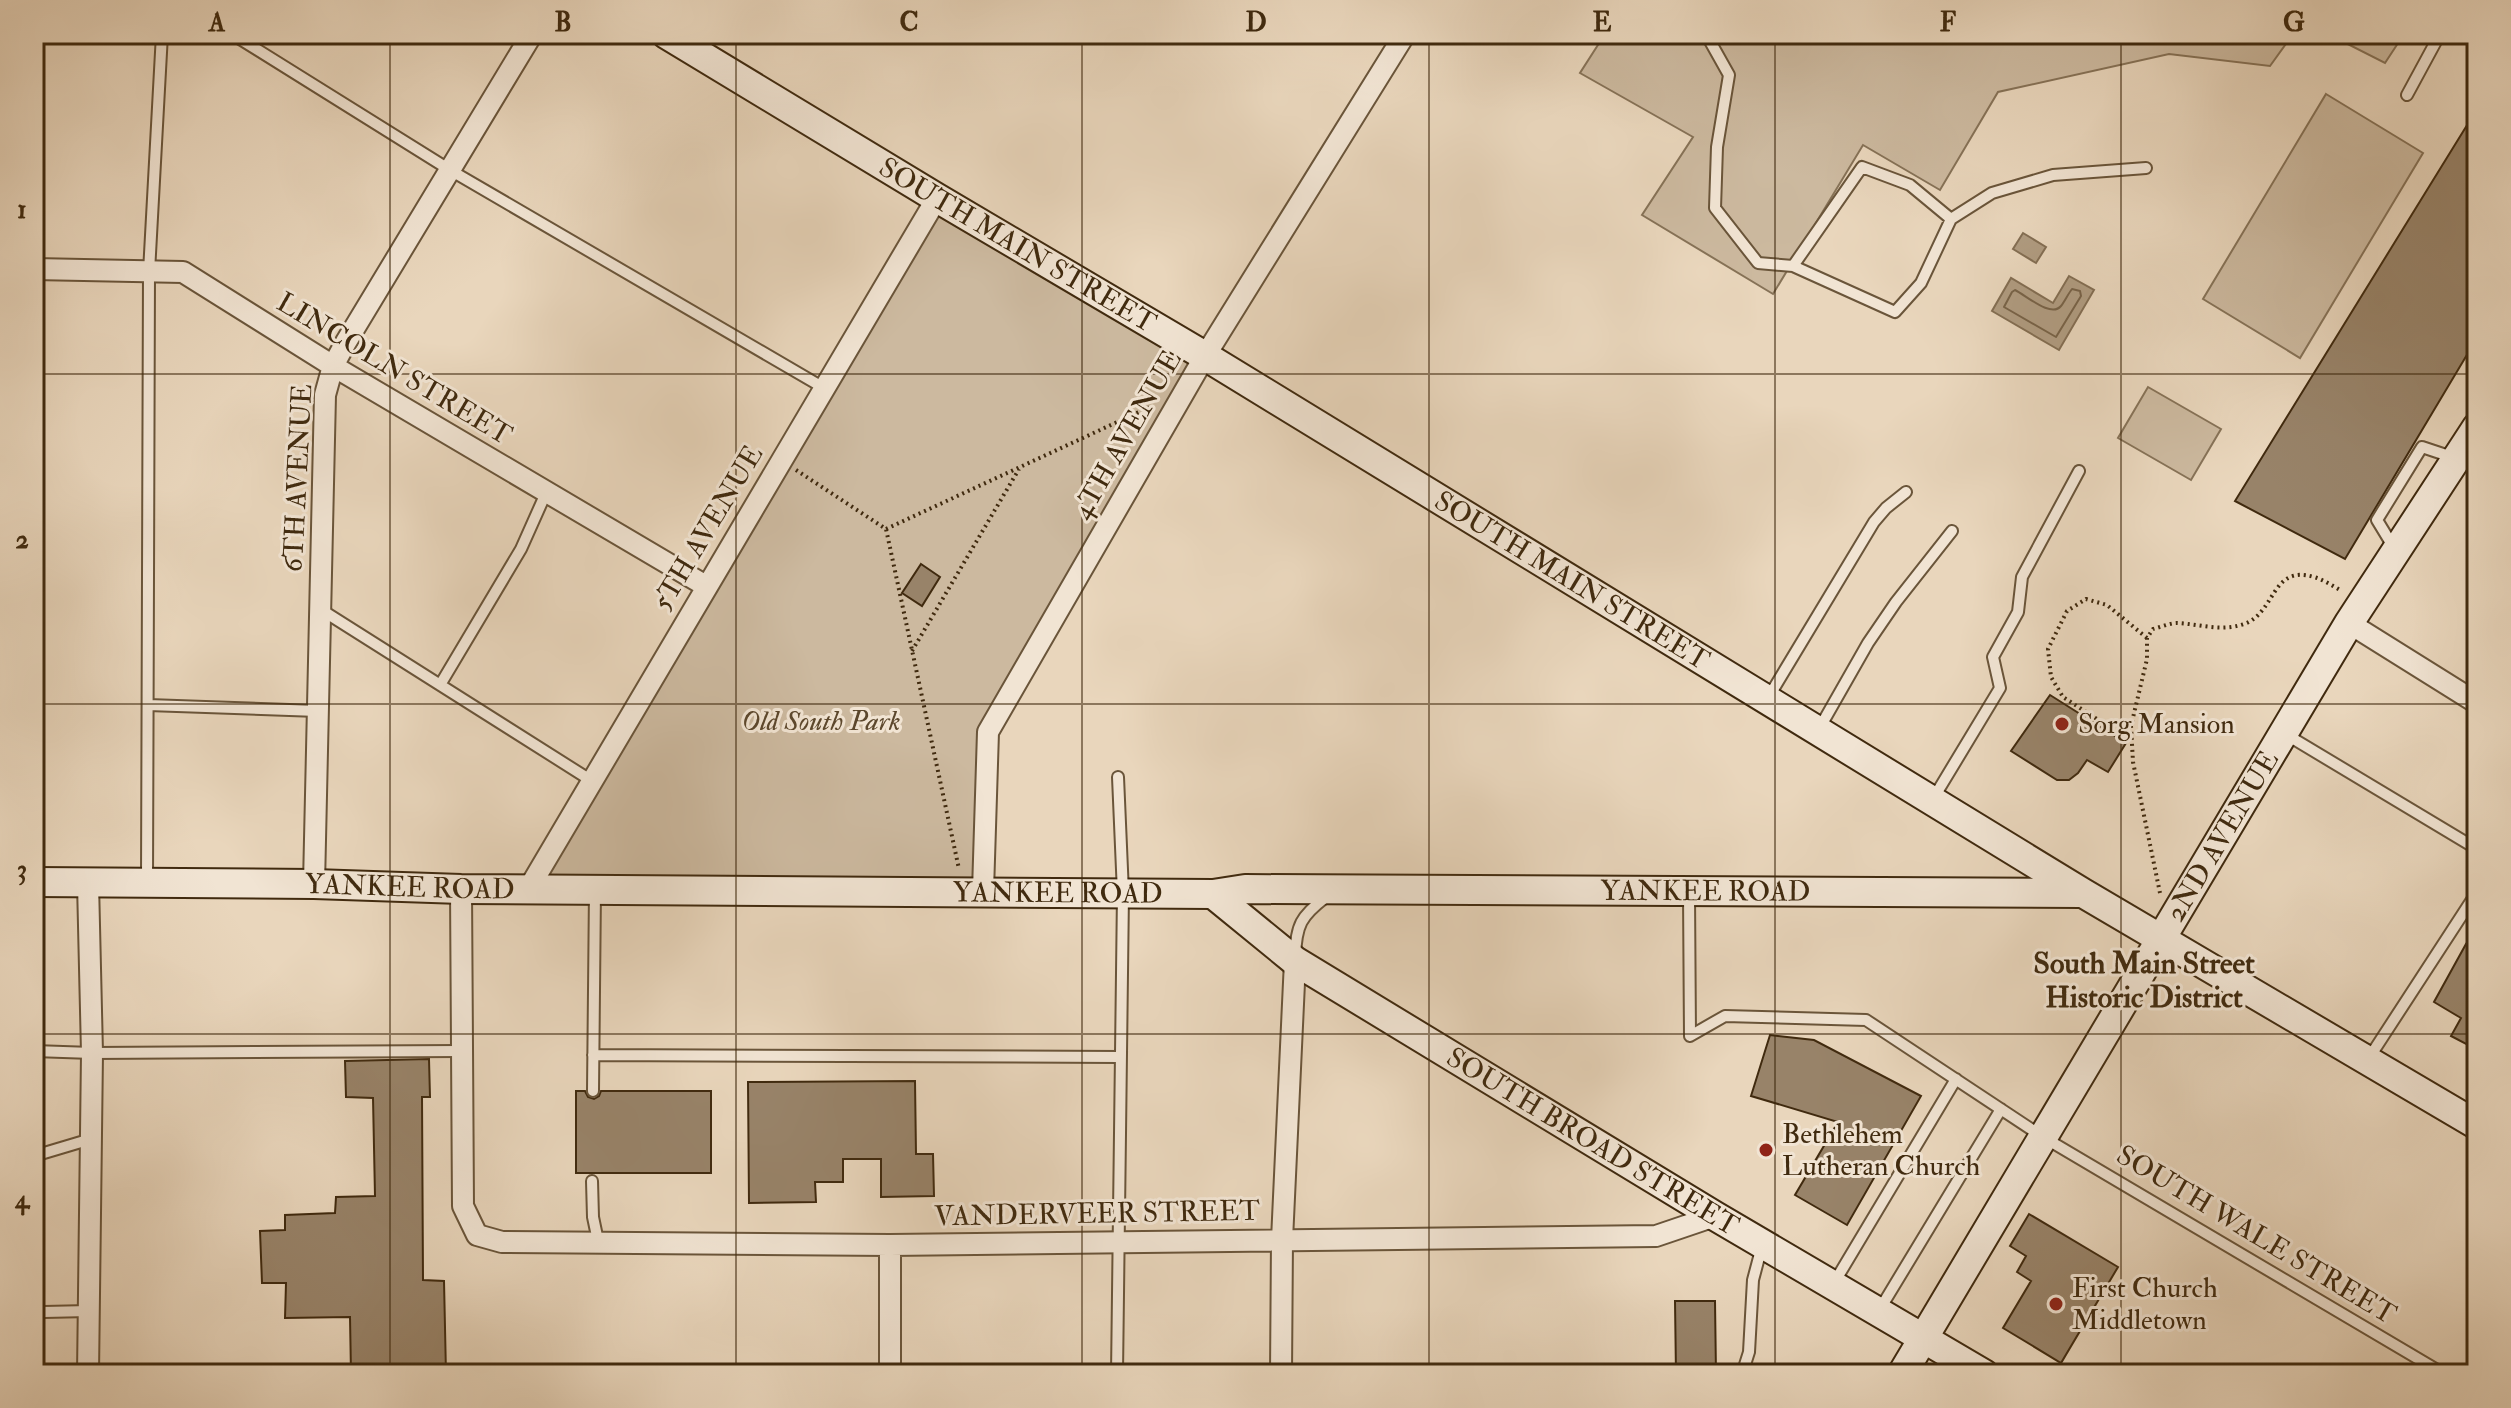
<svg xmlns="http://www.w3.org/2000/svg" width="2511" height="1408" font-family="'IM FELL Double Pica',serif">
	<rect width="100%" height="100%" fill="#e9d6bc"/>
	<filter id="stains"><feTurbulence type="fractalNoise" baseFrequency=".0025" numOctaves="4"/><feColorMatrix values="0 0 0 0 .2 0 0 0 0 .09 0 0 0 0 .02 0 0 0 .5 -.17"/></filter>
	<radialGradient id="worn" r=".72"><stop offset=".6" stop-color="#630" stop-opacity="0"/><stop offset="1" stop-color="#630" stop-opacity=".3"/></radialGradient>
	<path fill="#ccb99f" stroke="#867257" stroke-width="2" d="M 1605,34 L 2293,34 L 2270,66 L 2169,54 L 1998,92 L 1940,190 L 1863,145 L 1773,294 L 1642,215 L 1693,137 L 1580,73 Z
		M 2328,34 L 2404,34 L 2385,63 Z
		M 2326,94 L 2423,153 L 2300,358 L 2203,299 Z
		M 937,198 L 1205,356 L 988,732 L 983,891 L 529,888 Z
		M 2148,387 L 2221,429 L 2191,480 L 2118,438 Z"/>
	<path fill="#b09c81" stroke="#836e53" stroke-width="2" d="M 2023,233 L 2046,247 L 2036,263 L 2013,249 Z
		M 2069,276 L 2094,290 L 2059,350 L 1992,311 L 2011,278 L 2053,303 Z"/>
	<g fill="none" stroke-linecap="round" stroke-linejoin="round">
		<path stroke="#786348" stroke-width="2" d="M 2072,289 L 2080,291 L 2081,296 L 2056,337 L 2004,307 L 2012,292 L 2015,290 C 2027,296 2051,318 2061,306 C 2065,301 2068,294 2072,289 Z"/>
	</g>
	<path fill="#988369" stroke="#402a0f" stroke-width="2" d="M 2477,109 L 2477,338 L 2345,559 L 2235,501 Z
		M 921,564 L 940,577 L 922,606 L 902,593 Z
		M 2050,695 L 2126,743 L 2108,772 L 2087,760 L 2078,773 L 2069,780 L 2057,780 L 2011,751 Z
		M 2466,944 L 2477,951 L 2477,1040 L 2472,1037 L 2468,1045 L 2451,1036 L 2461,1018 L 2434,1002 Z
		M 1770,1035 L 1814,1040 L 1921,1096 L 1847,1225 L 1795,1195 L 1838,1122 L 1751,1096 Z
		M 429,1059 L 430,1097 L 422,1097 L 423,1280 L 444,1281 L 446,1374 L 351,1374 L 350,1317 L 285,1318 L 286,1283 L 262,1283 L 260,1231 L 285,1230 L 285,1215 L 335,1213 L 336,1197 L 375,1196 L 373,1098 L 346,1097 L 345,1061 Z
		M 915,1081 L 916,1154 L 933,1154 L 934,1196 L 881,1197 L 881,1159 L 843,1159 L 843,1182 L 815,1182 L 816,1202 L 749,1203 L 748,1082 Z
		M 576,1091 L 585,1091 L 588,1097 L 594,1099 L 599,1096 L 601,1091 L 711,1091 L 711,1173 L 576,1173 Z
		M 2029,1214 L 2118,1267 L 2061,1363 L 2003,1328 L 2031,1281 L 2017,1272 L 2026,1256 L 2010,1246 Z
		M 1675,1301 L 1715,1301 L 1716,1374 L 1676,1374 Z"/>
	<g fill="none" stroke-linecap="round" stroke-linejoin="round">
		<g stroke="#6a553a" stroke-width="14">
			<path id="lane" d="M 232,34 L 450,170 L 824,388
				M 1706,34 L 1729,75 L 1717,147 L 1715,208 L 1758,263 L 1793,266 L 1895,312 L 1921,283 L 1951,219 L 1910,185 L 1862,167 L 1793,266
				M 2407,95 L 2440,34
				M 1951,219 L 1992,193 L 2053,175 L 2146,168
				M 2394,548 L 2377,520 L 2422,447 L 2455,458
				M 320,609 L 592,781
				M 440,685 L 521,549 L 546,493
				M 1768,698 L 1874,522 L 1886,508 L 1906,492
				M 148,705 L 318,711
				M 1819,729 L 1868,643 L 1896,602 L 1952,531
				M 2287,735 L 2477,849
				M 1933,799 L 2000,688 L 1993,657 L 2018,612 L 2022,577 L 2079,471
				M 147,880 L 149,272 L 162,34
				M 1689,894 L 1690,1036
				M 1295,957 C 1296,925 1301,916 1326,897
				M 1690,1036 L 1725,1016 L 1866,1020 L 2043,1137 L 2444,1374
				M 34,1051 L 92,1053 L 461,1051
				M 593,1055 L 1120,1057
				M 2369,1058 L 2477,892
				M 593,1091 L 595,890
				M 34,1156 L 91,1139
				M 592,1181 L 593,1217 L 598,1241
				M 1834,1283 L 1956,1079
				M 34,1308 L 44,1312 L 89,1311
				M 1880,1309 L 2001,1109
				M 1117,1374 L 1123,893 L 1118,777
				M 1742,1374 L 1749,1352 L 1753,1280 L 1762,1246"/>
		</g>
		<g stroke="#6a553a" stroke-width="24">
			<path id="street" d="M 34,269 L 183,272 L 333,366 L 706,586
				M 2349,623 L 2477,703
				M 88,883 L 92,1053 L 88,1374
				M 314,884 L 325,395 L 333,366 L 346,342 L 532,34
				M 529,888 L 937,198
				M 461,889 L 463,1206 L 477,1235 L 502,1242 L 890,1245 L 1656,1236 L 1715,1216
				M 983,891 L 988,732 L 1205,356 L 1405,34
				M 890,1245 L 890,1374
				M 1281,1374 L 1282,1240 L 1295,961"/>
		</g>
		<g stroke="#402a0f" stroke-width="32">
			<g id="secondary">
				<path id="s1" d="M 666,34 L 937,198 L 1205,356 L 2083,893 L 2477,1125"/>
				<path id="s2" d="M 34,882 L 314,884 L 461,889 L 1213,894 L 1245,889 L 2082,893"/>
				<path id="s3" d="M 1213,894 L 1295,961 L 1715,1216 L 1984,1374"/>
				<path id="s4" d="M 1902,1374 L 2349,623 L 2477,427"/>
			</g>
		</g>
		<path stroke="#402a0f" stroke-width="4" stroke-dasharray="2 4" stroke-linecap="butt" d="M 796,470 L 886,529 L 959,869
			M 886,529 L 1152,406
			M 912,651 L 1019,469
			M 2131,726 L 2103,723 L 2063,697 L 2051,677 L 2048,649 L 2067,611 L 2086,599 L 2107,605 L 2147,638
			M 2160,893 L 2133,762 L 2131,726 L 2147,659 L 2147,638 L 2153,629 C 2161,627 2170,623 2177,623 C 2200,624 2221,632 2244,624 C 2276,613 2271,564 2314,577 C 2324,580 2333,586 2342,591"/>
		<use href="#lane" stroke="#f1e4d3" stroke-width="10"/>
		<use href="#street" stroke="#f1e4d3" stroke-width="20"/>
		<use href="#secondary" stroke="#f1e4d3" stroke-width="28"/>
	</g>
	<path fill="none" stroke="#402a0f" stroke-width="2" stroke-opacity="0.55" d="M 390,34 L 390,1374M 736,34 L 736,1374M 1082,34 L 1082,1374M 1429,34 L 1429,1374M 1775,34 L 1775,1374M 2121,34 L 2121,1374M 34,374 L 2477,374M 34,704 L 2477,704M 34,1034 L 2477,1034"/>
	<g fill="#8f2418" stroke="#f1e4d3" stroke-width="3">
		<circle cx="2062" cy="724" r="8"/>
		<circle cx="1766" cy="1150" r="8"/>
		<circle cx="2056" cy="1304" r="8"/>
	</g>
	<g text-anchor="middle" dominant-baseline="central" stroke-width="6" stroke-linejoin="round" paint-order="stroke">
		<g font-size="28" fill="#402a0f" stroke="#f1e4d3">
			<text stroke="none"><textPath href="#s1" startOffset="410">SOUTH MAIN STREET</textPath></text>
			<text transform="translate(394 369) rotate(31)">LINCOLN STREET</text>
			<text transform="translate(1127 435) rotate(-60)">4TH AVENUE</text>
			<text transform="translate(298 478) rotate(-87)">6TH AVENUE</text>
			<text transform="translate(708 528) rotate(-59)">5TH AVENUE</text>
			<text stroke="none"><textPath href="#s1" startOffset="1058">SOUTH MAIN STREET</textPath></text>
			<text stroke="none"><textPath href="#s4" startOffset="626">2ND AVENUE</textPath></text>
			<text stroke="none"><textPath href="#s2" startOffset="376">YANKEE ROAD</textPath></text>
			<text stroke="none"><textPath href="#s2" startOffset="1024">YANKEE ROAD</textPath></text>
			<text stroke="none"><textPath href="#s2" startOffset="1672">YANKEE ROAD</textPath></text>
			<text stroke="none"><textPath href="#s3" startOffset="454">SOUTH BROAD STREET</textPath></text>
			<text transform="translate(1097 1214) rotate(-1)">VANDERVEER STREET</text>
			<text transform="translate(2256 1235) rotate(31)">SOUTH WALE STREET</text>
		</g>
		<g font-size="28" font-style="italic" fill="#5c472c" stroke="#f1e4d3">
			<text x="821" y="721">Old South Park</text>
		</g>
		<g font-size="28" fill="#402a0f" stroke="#f1e4d3" text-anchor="start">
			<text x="2078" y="724">Sorg Mansion</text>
			<text x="1782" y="1134">Bethlehem<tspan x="1782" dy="32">Lutheran Church</tspan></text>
			<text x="2072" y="1288">First Church<tspan x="2072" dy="32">Middletown</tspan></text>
		</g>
		<g font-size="30" font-weight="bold" fill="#402a0f" stroke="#f1e4d3">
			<text x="2144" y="963">South Main Street<tspan x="2144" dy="34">Historic District</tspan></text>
		</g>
	</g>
	<rect width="2511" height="1408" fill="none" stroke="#e9d6bc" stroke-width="88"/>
	<rect x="44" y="44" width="2423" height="1320" fill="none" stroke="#402a0f" stroke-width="3"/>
	<g font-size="26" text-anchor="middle" font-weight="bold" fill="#402a0f">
		<text x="217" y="31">A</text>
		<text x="563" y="31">B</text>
		<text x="909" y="31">C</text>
		<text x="1256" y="31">D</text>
		<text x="1602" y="31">E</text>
		<text x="1948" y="31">F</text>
		<text x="2294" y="31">G</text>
		<text x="22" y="218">1</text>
		<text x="22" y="548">2</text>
		<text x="22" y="878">3</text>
		<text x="22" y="1208">4</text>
	</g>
	<rect width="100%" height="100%" filter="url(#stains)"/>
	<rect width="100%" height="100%" fill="url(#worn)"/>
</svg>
